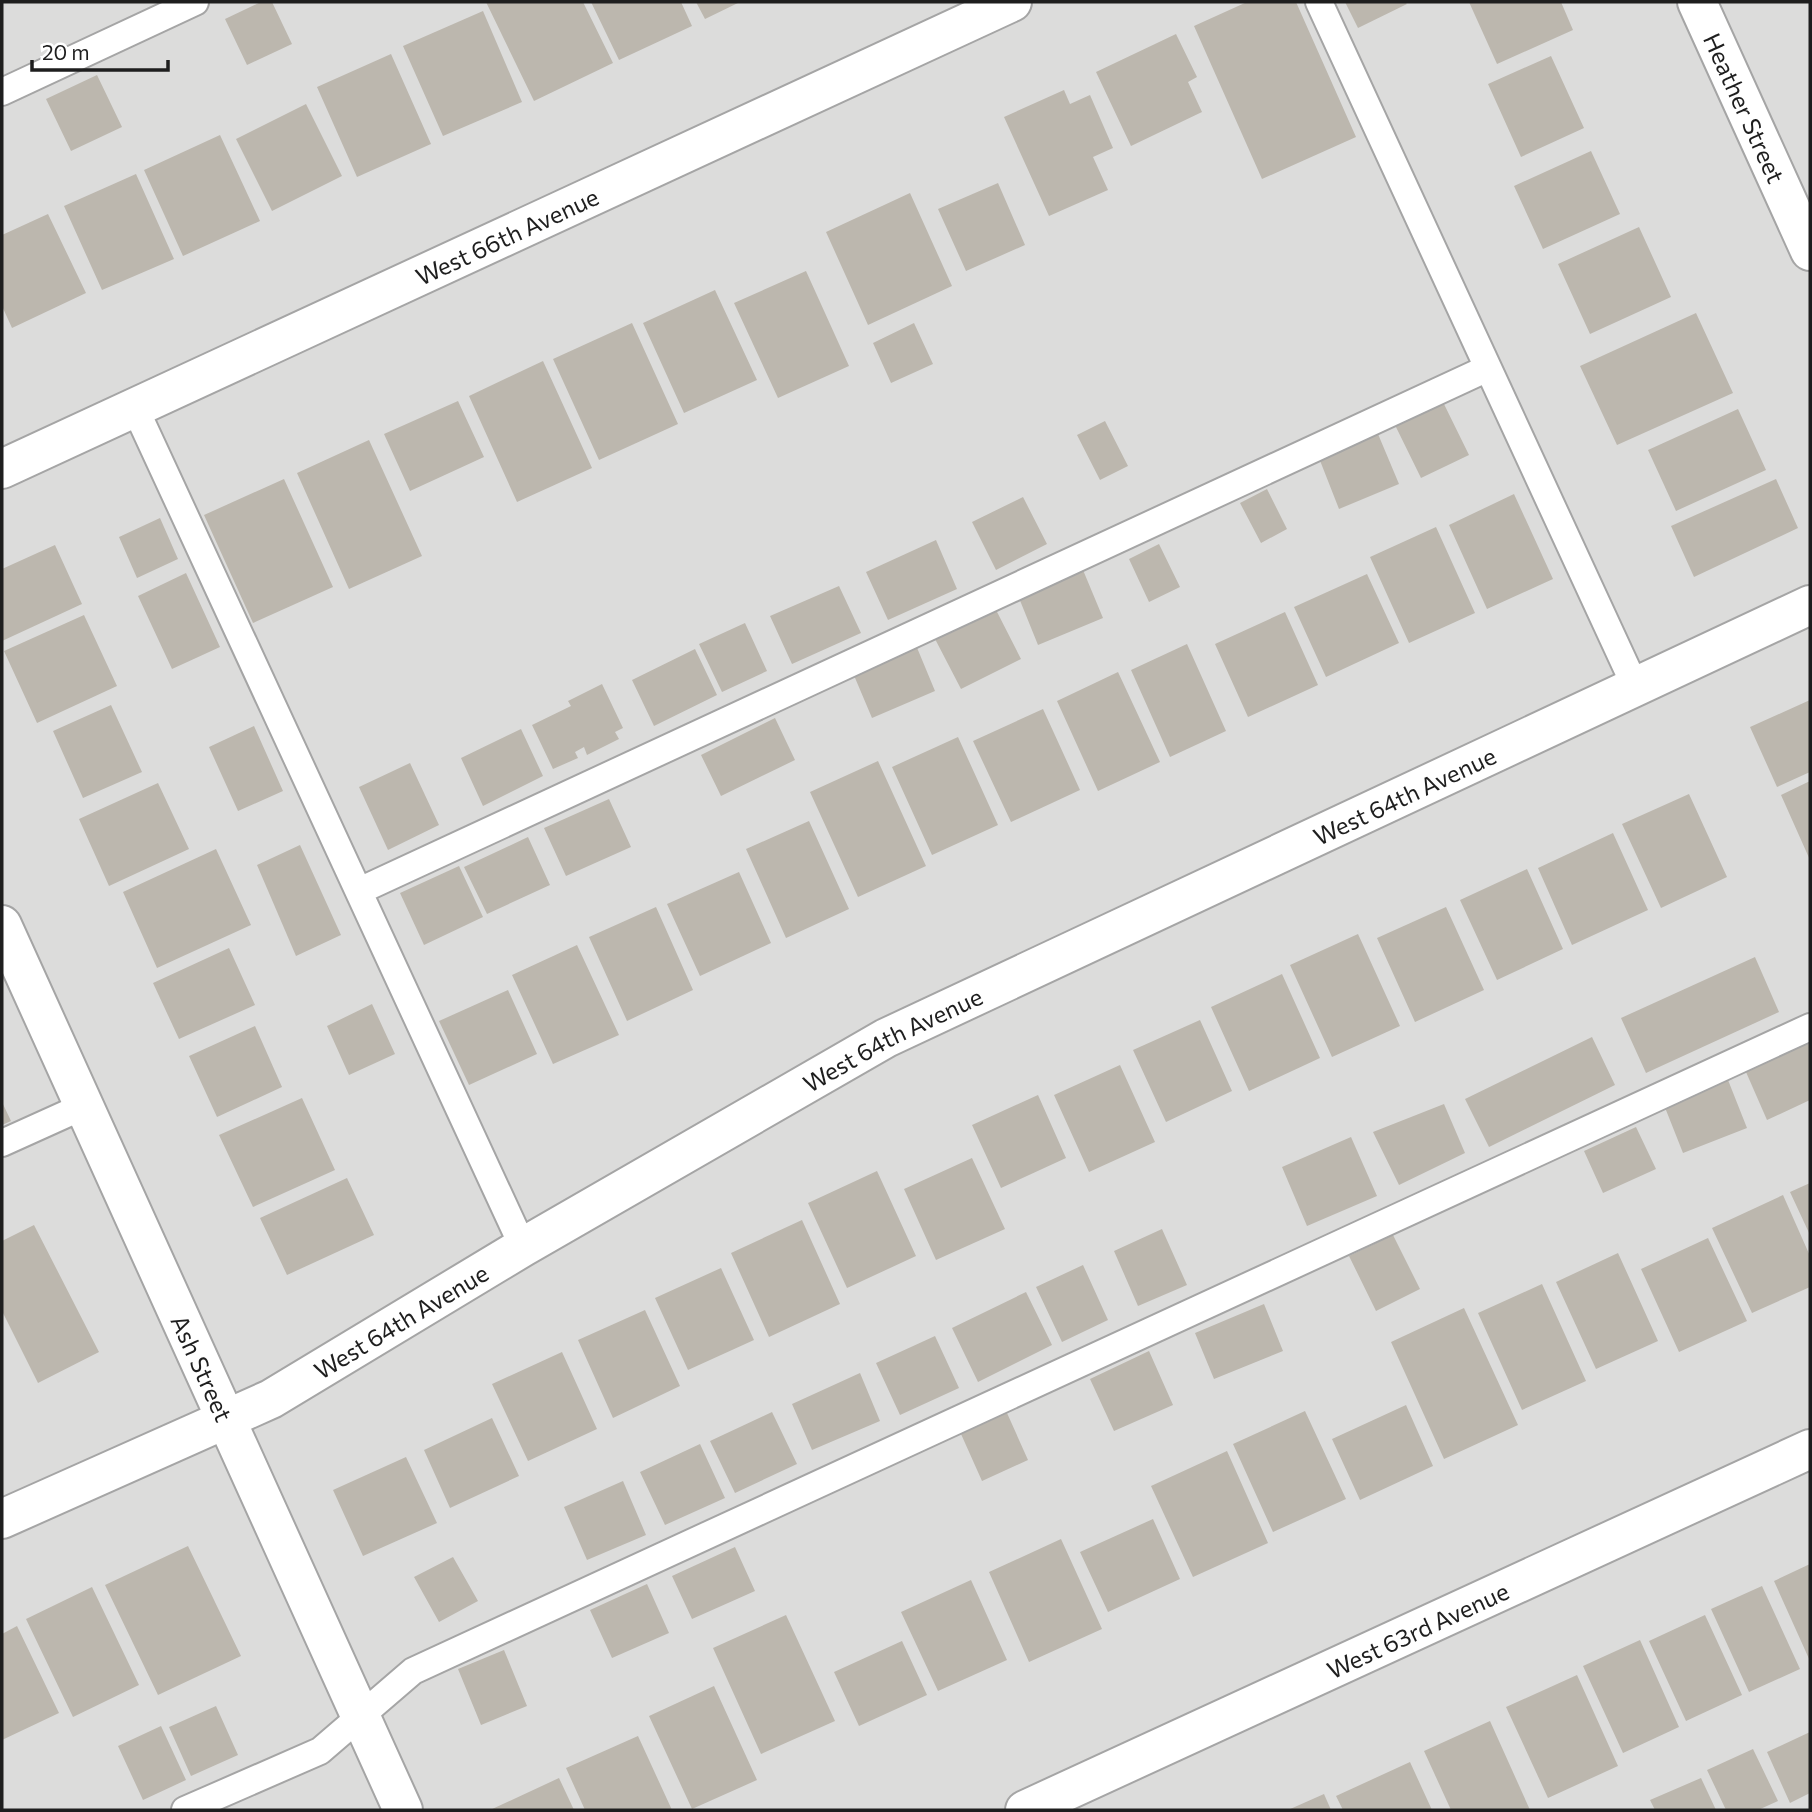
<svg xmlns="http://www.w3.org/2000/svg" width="1812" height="1812" font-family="Commissioner,sans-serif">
	<rect width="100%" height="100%" fill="#efeee5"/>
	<path fill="#dcdcdb" d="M 2,2 L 1810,2 L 1810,1810 L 2,1810 Z"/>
	<path fill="#bcb7ae" d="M 261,2 L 272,2 L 292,44 L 247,65 L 225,19 Z
		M 486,2 L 583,2 L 613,63 L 534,101 Z
		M 591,2 L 681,2 L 692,26 L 619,60 Z
		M 696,2 L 740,2 L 705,19 Z
		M 1247,2 L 1296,2 L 1356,137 L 1262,179 L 1194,26 Z
		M 1345,2 L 1405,2 L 1407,4 L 1358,28 Z
		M 1469,2 L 1561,2 L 1573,30 L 1497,64 Z
		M 483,11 L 522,102 L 443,136 L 403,46 Z
		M 1176,34 L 1197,77 L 1188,82 L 1202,112 L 1131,146 L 1096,72 Z
		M 391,54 L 431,144 L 357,177 L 317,87 Z
		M 1551,56 L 1584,128 L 1521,157 L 1488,84 Z
		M 97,75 L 122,127 L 71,151 L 46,99 Z
		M 1064,90 L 1070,104 L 1090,95 L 1113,148 L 1093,157 L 1108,190 L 1049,216 L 1004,117 Z
		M 306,104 L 342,176 L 272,211 L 236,139 Z
		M 220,135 L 260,221 L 183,256 L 144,170 Z
		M 1591,151 L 1620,214 L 1543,249 L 1514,186 Z
		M 136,174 L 174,259 L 102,290 L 64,206 Z
		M 998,183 L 1025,245 L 966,271 L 938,209 Z
		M 910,193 L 952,286 L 868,325 L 826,232 Z
		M 48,214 L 86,293 L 12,328 L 2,306 L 2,235 Z
		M 1639,227 L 1671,297 L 1590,334 L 1558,264 Z
		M 806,271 L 849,366 L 778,398 L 734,303 Z
		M 715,290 L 757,380 L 684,413 L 643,323 Z
		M 1696,313 L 1733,393 L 1617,445 L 1580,366 Z
		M 632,323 L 678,424 L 599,460 L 553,359 Z
		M 914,323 L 933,364 L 891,383 L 873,343 Z
		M 543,361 L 592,468 L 517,502 L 469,396 Z
		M 1442,400 L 1469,455 L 1421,478 L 1394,423 Z
		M 458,401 L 484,457 L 410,491 L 384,434 Z
		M 1738,409 L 1766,470 L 1676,511 L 1648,450 Z
		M 1105,421 L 1128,466 L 1100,480 L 1077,435 Z
		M 1378,434 L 1399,484 L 1339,509 L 1319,458 Z
		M 369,440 L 422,556 L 349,589 L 297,473 Z
		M 284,479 L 333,587 L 253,623 L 204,515 Z
		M 1776,479 L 1798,528 L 1694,577 L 1671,526 Z
		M 1267,489 L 1287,529 L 1261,543 L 1240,503 Z
		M 1514,494 L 1553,579 L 1487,609 L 1449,525 Z
		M 1023,497 L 1047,544 L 996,570 L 972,522 Z
		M 160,518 L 178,559 L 137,578 L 119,537 Z
		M 1436,527 L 1475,613 L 1409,643 L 1370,557 Z
		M 936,540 L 957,589 L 888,620 L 866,572 Z
		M 1159,544 L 1180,587 L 1149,602 L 1129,559 Z
		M 55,545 L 82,604 L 2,641 L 2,569 Z
		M 1083,570 L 1103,618 L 1038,645 L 1019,598 Z
		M 186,573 L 220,647 L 172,669 L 138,596 Z
		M 1367,574 L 1399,643 L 1326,677 L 1294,607 Z
		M 839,586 L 861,633 L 792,664 L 770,616 Z
		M 994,606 L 1021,659 L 961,689 L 934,637 Z
		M 1285,612 L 1318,685 L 1248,717 L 1215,644 Z
		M 84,615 L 117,686 L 37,723 L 4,651 Z
		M 745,623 L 767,671 L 722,692 L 699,644 Z
		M 913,638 L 935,691 L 872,718 L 850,666 Z
		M 1187,644 L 1226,731 L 1170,757 L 1131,670 Z
		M 695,649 L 717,695 L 654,726 L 632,680 Z
		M 1118,672 L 1160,762 L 1098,791 L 1057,701 Z
		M 602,684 L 623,728 L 615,732 L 619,739 L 587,755 L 584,747 L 575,752 L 578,758 L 553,769 L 532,725 L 571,706 L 568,701 Z
		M 1810,700 L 1810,772 L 1777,787 L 1750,727 Z
		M 111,705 L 142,772 L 83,798 L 53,731 Z
		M 1043,709 L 1080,790 L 1011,822 L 973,741 Z
		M 775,718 L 795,760 L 721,796 L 701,755 Z
		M 254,726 L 283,791 L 238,811 L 209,747 Z
		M 521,729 L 543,776 L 483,806 L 461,758 Z
		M 958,737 L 998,825 L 932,855 L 892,767 Z
		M 878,761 L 926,866 L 858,897 L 810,792 Z
		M 410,763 L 439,825 L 388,850 L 359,787 Z
		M 1810,781 L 1810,860 L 1781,795 Z
		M 158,783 L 189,849 L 109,886 L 79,819 Z
		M 1689,794 L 1727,877 L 1661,908 L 1622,824 Z
		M 609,799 L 631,847 L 566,876 L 544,828 Z
		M 809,821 L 849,909 L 786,938 L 746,849 Z
		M 1613,833 L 1648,910 L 1572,945 L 1538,868 Z
		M 528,837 L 550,885 L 487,914 L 464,867 Z
		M 300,845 L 341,935 L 296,956 L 257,865 Z
		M 216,849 L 251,925 L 157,968 L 123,892 Z
		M 459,866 L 483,917 L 424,945 L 400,893 Z
		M 1527,869 L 1563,949 L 1497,980 L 1460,900 Z
		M 739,872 L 771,943 L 700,976 L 667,904 Z
		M 656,907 L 693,990 L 627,1021 L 589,937 Z
		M 1446,907 L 1484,990 L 1415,1022 L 1377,938 Z
		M 1358,934 L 1400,1026 L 1332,1057 L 1290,965 Z
		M 577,945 L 619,1035 L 553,1064 L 512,975 Z
		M 229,948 L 255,1005 L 179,1039 L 153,983 Z
		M 1755,957 L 1779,1012 L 1646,1073 L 1621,1018 Z
		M 1282,974 L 1320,1058 L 1249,1091 L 1211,1007 Z
		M 508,990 L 537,1054 L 469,1085 L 439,1021 Z
		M 372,1004 L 395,1054 L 349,1075 L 327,1026 Z
		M 1200,1020 L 1232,1091 L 1166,1122 L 1133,1050 Z
		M 255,1026 L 282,1087 L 217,1117 L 189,1056 Z
		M 1592,1037 L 1615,1085 L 1489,1147 L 1465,1099 Z
		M 1810,1042 L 1810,1100 L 1767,1120 L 1746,1072 Z
		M 1120,1065 L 1155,1142 L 1089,1172 L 1054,1095 Z
		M 1728,1080 L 1747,1128 L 1683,1153 L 1664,1105 Z
		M 1038,1095 L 1066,1158 L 1001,1188 L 972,1125 Z
		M 302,1098 L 335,1170 L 253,1207 L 219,1135 Z
		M 2,1102 L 11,1121 L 2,1125 Z
		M 1444,1104 L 1465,1153 L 1399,1185 L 1373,1132 Z
		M 1636,1127 L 1656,1169 L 1603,1193 L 1584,1151 Z
		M 1351,1137 L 1377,1196 L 1307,1226 L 1282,1167 Z
		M 972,1158 L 1005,1229 L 936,1260 L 904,1189 Z
		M 877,1171 L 916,1256 L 847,1288 L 808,1203 Z
		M 347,1178 L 374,1235 L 287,1275 L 260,1218 Z
		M 1810,1183 L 1810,1235 L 1790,1192 Z
		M 1783,1195 L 1810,1256 L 1810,1287 L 1752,1313 L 1712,1228 Z
		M 802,1220 L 840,1304 L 769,1337 L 731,1253 Z
		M 34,1225 L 99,1352 L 38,1383 L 2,1311 L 2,1241 Z
		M 1162,1229 L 1187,1285 L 1138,1306 L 1114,1251 Z
		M 1393,1235 L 1420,1289 L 1376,1311 L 1349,1256 Z
		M 1708,1238 L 1747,1321 L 1679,1352 L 1641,1269 Z
		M 1618,1253 L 1658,1341 L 1596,1369 L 1556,1282 Z
		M 1083,1265 L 1108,1320 L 1062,1342 L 1036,1287 Z
		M 721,1268 L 754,1340 L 688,1370 L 655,1298 Z
		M 1542,1284 L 1586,1381 L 1522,1410 L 1478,1313 Z
		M 1026,1292 L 1052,1345 L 978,1382 L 952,1328 Z
		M 1264,1304 L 1283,1351 L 1214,1379 L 1195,1333 Z
		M 1464,1308 L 1518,1425 L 1444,1459 L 1391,1342 Z
		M 645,1310 L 680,1386 L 613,1418 L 578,1340 Z
		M 935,1336 L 959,1388 L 900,1415 L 876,1363 Z
		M 1149,1351 L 1173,1405 L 1114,1431 L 1090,1379 Z
		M 562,1352 L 597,1429 L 528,1461 L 492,1384 Z
		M 860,1373 L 880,1421 L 812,1450 L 792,1404 Z
		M 1406,1405 L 1433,1466 L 1360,1500 L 1332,1439 Z
		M 1305,1411 L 1346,1499 L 1273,1532 L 1233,1444 Z
		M 772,1412 L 797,1464 L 735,1493 L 710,1441 Z
		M 1007,1413 L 1028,1460 L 982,1481 L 961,1434 Z
		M 492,1418 L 519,1476 L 450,1508 L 424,1450 Z
		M 700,1444 L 725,1498 L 665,1525 L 640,1472 Z
		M 1227,1451 L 1268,1543 L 1193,1577 L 1151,1486 Z
		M 406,1457 L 437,1523 L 363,1556 L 333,1490 Z
		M 623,1481 L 646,1535 L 587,1560 L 564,1507 Z
		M 1153,1519 L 1180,1579 L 1108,1612 L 1080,1552 Z
		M 1061,1539 L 1102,1629 L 1029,1662 L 989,1572 Z
		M 188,1546 L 241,1656 L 158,1695 L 105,1585 Z
		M 735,1547 L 755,1591 L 692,1619 L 672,1576 Z
		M 453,1557 L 478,1601 L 439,1622 L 414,1577 Z
		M 1810,1564 L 1810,1661 L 1774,1581 Z
		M 971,1580 L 1007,1660 L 938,1691 L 901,1612 Z
		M 647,1584 L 669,1633 L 612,1658 L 590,1610 Z
		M 1762,1586 L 1800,1669 L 1749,1692 L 1711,1609 Z
		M 92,1587 L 139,1685 L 73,1717 L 26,1619 Z
		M 786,1615 L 835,1721 L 761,1754 L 713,1648 Z
		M 1705,1615 L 1742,1695 L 1686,1721 L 1649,1641 Z
		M 17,1626 L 59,1713 L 2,1740 L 2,1634 Z
		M 1640,1640 L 1679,1727 L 1623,1753 L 1583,1666 Z
		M 902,1641 L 927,1695 L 859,1726 L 834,1672 Z
		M 504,1650 L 527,1706 L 481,1725 L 458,1669 Z
		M 1577,1675 L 1618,1766 L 1548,1798 L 1506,1707 Z
		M 714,1686 L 757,1780 L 692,1809 L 649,1716 Z
		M 216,1706 L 238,1755 L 191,1776 L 169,1727 Z
		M 1490,1721 L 1530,1810 L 1451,1810 L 1424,1751 Z
		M 161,1726 L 186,1780 L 143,1800 L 118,1746 Z
		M 1810,1732 L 1810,1793 L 1790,1803 L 1767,1752 Z
		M 638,1736 L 672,1810 L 585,1810 L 566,1768 Z
		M 1753,1749 L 1778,1801 L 1758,1810 L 1726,1810 L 1707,1770 Z
		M 1410,1762 L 1432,1810 L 1343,1810 L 1336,1796 Z
		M 559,1778 L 574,1810 L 490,1810 Z
		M 1701,1778 L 1716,1810 L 1655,1810 L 1650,1800 Z
		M 1324,1794 L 1331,1810 L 1288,1810 Z"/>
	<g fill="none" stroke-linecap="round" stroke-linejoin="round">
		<g stroke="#a5a5a5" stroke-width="30">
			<path id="service" d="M 1319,2 L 1635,686
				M 2,92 L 195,2
				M 135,408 L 523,1247
				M 359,891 L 1488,368
				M 2,1143 L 84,1106
				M 185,1810 L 320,1751 L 413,1671 L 1810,1027"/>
		</g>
		<g stroke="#a5a5a5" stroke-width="42">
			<g id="minor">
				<path id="s1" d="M 1697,2 L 1810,251"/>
				<path id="s2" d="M 2,469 L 1012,2"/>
				<path id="s3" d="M 2,925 L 403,1810"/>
				<path id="s4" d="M 2,1519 L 271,1399 L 523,1247 L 886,1038 L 1810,605"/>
				<path id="s5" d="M 1025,1810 L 1810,1449"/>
			</g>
		</g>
		<use href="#service" stroke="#fff" stroke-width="26"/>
		<use href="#minor" stroke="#fff" stroke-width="38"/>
	</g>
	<g text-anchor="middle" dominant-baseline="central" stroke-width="7" stroke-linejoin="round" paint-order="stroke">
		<g font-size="24" fill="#1e1e1e" stroke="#fff">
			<text stroke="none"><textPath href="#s1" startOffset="116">Heather Street</textPath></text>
			<text stroke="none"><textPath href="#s2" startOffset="556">West 66th Avenue</textPath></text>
			<text stroke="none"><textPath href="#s4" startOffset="1580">West 64th Avenue</textPath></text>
			<text stroke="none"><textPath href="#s4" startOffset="1013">West 64th Avenue</textPath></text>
			<text stroke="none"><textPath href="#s4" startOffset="446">West 64th Avenue</textPath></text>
			<text stroke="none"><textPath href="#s3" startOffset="486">Ash Street</textPath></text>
			<text stroke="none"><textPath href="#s5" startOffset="432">West 63rd Avenue</textPath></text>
		</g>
	</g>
	<rect width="1812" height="1812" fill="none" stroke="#1e1e1e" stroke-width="7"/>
	<path d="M32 60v10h136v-10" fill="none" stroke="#1e1e1e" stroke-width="3.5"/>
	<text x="42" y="60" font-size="21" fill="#1e1e1e" stroke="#ffffff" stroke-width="5" paint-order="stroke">20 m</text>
</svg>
